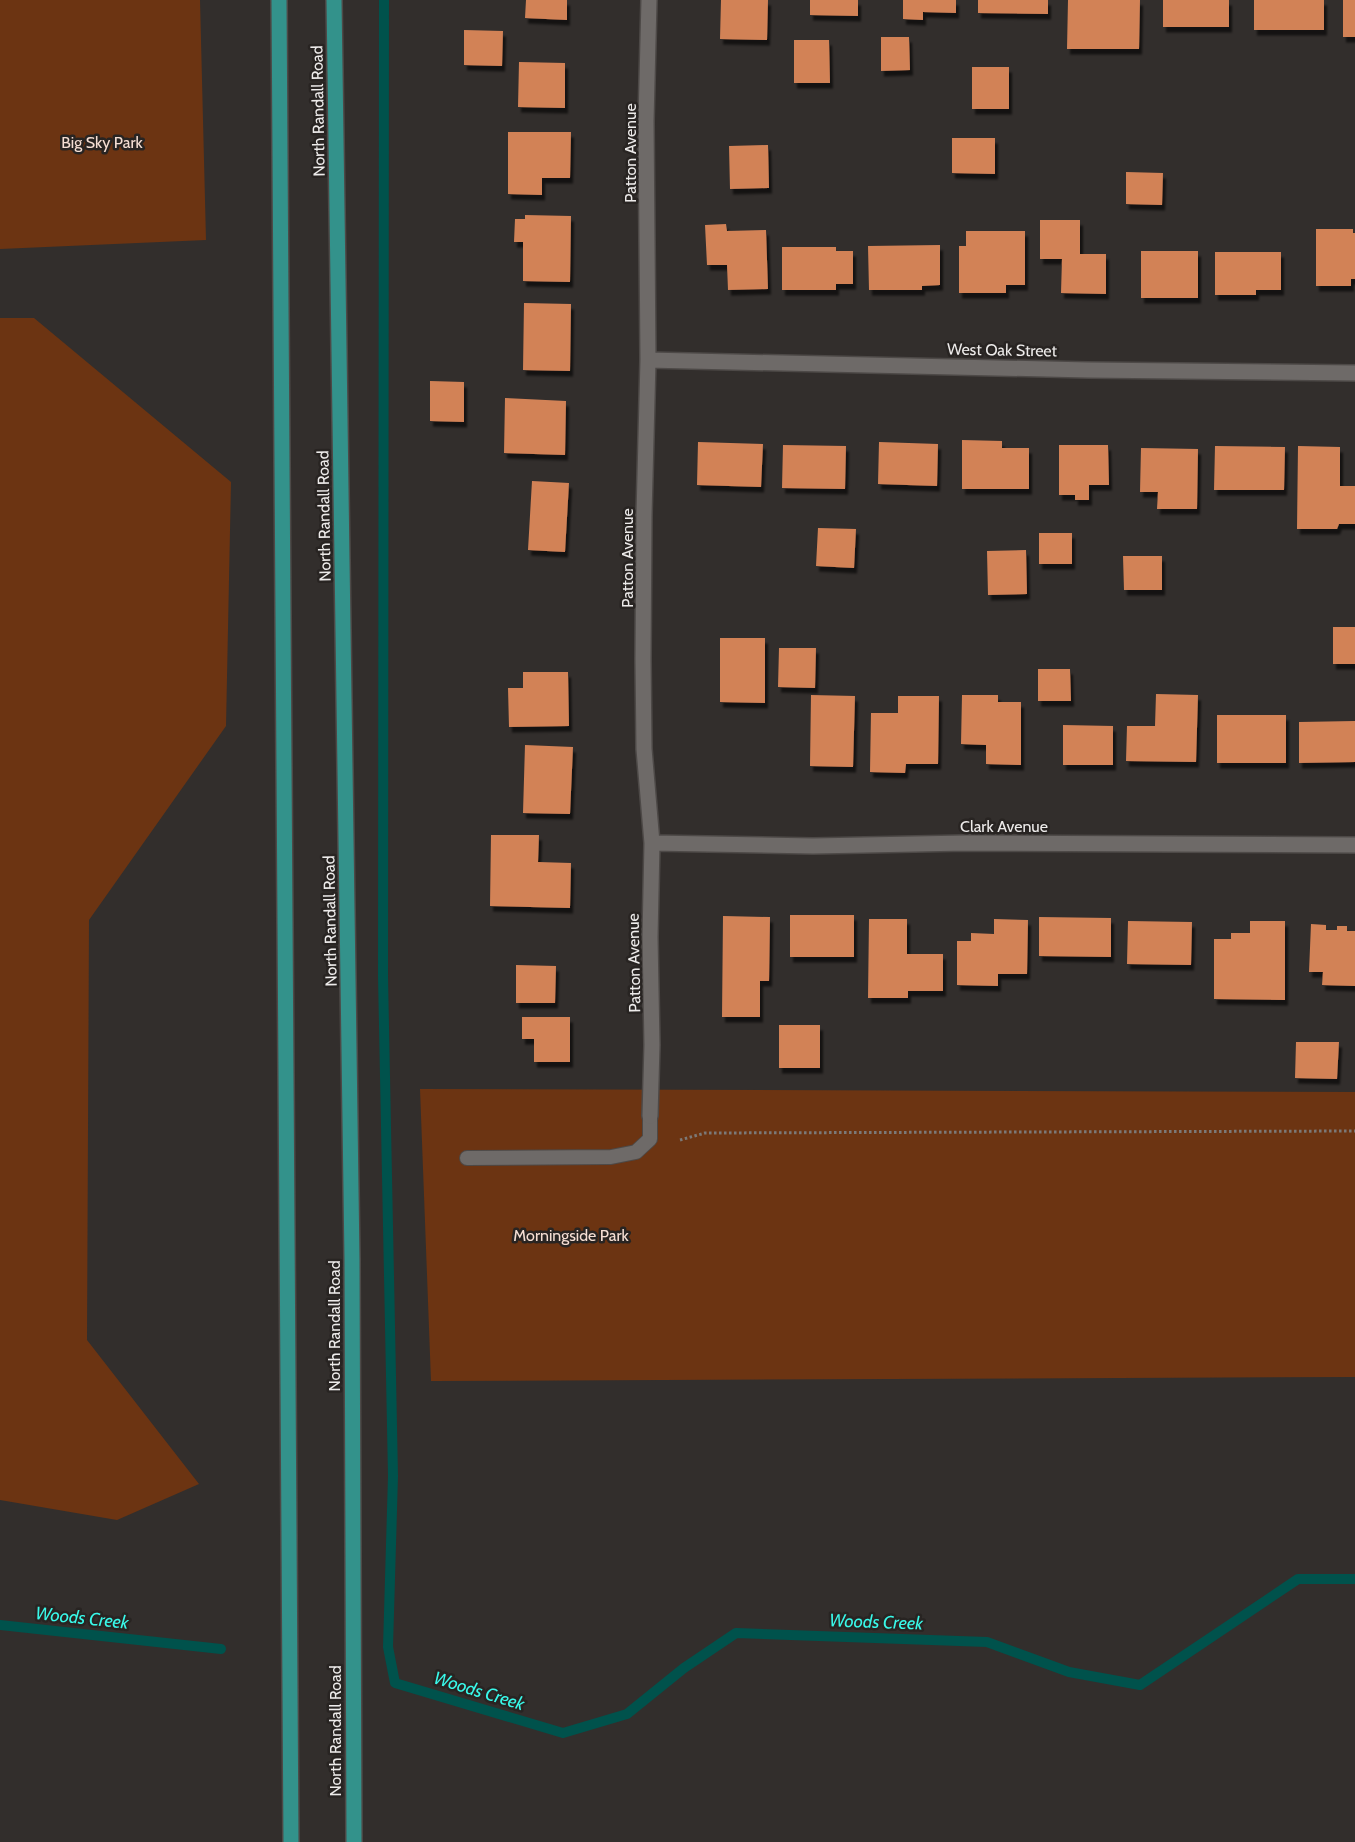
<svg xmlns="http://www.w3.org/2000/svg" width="1355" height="1842" font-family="Cabin,sans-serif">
	<defs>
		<filter id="shadow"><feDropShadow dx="3" dy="5.5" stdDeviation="1" flood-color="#0009"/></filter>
	</defs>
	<rect width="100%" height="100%" fill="#322e2c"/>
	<path fill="#6c3412" d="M 0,0 L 200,0 L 206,240 L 0,249 Z
		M 0,318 L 34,318 L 231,482 L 226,726 L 89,920 L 87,1340 L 199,1484 L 117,1520 L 0,1500 Z
		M 420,1089 L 1355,1092 L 1355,1377 L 431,1381 Z"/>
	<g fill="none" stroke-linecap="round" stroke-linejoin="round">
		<path stroke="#00524c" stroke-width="10" d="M 384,0 L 383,976 L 393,1476 L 388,1647 L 395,1683 L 563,1733 L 627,1714 L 684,1668 L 736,1633 L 987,1642 L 1069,1672 L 1140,1685 L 1298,1579 L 1355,1579
			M 0,1625 L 221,1649"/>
	</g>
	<path fill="#d28257" filter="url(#shadow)" d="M 526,0 L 567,0 L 567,20 L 525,18 Z
		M 721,0 L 768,0 L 767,40 L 720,39 Z
		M 810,0 L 858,0 L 858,16 L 810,15 Z
		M 903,0 L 956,0 L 956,13 L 923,12 L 923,20 L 903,19 Z
		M 978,0 L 1048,0 L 1048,14 L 978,13 Z
		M 1068,0 L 1140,0 L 1139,49 L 1067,49 Z
		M 1163,0 L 1229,0 L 1229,27 L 1163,27 Z
		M 1254,0 L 1324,0 L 1324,30 L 1254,30 Z
		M 1343,0 L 1355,0 L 1355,37 L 1343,37 Z
		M 464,30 L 503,31 L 502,66 L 464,65 Z
		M 881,37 L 909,37 L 910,70 L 881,71 Z
		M 794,40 L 829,40 L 830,83 L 794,83 Z
		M 519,62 L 565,63 L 565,108 L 518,107 Z
		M 972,67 L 1009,67 L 1009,109 L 972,109 Z
		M 508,132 L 571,132 L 570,178 L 542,178 L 542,195 L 508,194 Z
		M 952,138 L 995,138 L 995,174 L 952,173 Z
		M 768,145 L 769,188 L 730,189 L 729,146 Z
		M 1126,172 L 1163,173 L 1162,205 L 1126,204 Z
		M 525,215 L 571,216 L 570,282 L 523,281 L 523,242 L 514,242 L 515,219 L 525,219 Z
		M 1040,220 L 1080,220 L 1080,254 L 1106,254 L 1106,294 L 1061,293 L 1062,259 L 1040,259 Z
		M 726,224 L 727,231 L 766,230 L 768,289 L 728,290 L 727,265 L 707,265 L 705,225 Z
		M 1316,229 L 1353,229 L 1353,233 L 1355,233 L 1355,279 L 1351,279 L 1351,286 L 1316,286 Z
		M 966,231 L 1025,231 L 1025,285 L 1006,285 L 1006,293 L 959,293 L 959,246 L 966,246 Z
		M 940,245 L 940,285 L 922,286 L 922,290 L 869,290 L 868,246 Z
		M 782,247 L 836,247 L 836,251 L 853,251 L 853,284 L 836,284 L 836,290 L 782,290 Z
		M 1141,251 L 1198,251 L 1198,298 L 1141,298 Z
		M 1215,252 L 1281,252 L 1281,290 L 1256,290 L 1256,295 L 1215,295 Z
		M 524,303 L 571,304 L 570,371 L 523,370 Z
		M 430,381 L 464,382 L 464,422 L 430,421 Z
		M 505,398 L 566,401 L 565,455 L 504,453 Z
		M 962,440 L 1002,441 L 1002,448 L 1029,448 L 1029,489 L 962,489 Z
		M 698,442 L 763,444 L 761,487 L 697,485 Z
		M 879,442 L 938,444 L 937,486 L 878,484 Z
		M 783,445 L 846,446 L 845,489 L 782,488 Z
		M 1059,445 L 1108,445 L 1109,485 L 1089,485 L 1089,500 L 1075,500 L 1075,495 L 1059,495 Z
		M 1215,446 L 1285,447 L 1284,490 L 1214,490 Z
		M 1298,446 L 1340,447 L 1340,486 L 1355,486 L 1355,524 L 1339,524 L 1337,529 L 1297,529 Z
		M 1141,448 L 1198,449 L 1197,509 L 1157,509 L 1158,492 L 1140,492 Z
		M 532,481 L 569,483 L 565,552 L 528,550 Z
		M 818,528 L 856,529 L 854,568 L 816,566 Z
		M 1039,533 L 1072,533 L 1072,564 L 1039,564 Z
		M 1026,550 L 1027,594 L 988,595 L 987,551 Z
		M 1123,556 L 1162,556 L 1162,590 L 1124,590 Z
		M 1333,627 L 1355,627 L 1355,664 L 1333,664 Z
		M 720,638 L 765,638 L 765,703 L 720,702 Z
		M 779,648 L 816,648 L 815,688 L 778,687 Z
		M 1038,669 L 1070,669 L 1071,701 L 1038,701 Z
		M 523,672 L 568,672 L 569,726 L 509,727 L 508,688 L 523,688 Z
		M 1156,694 L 1198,695 L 1196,762 L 1126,761 L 1127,726 L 1155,726 Z
		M 811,695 L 855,696 L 853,767 L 810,766 Z
		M 962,695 L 998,695 L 998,702 L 1021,702 L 1021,765 L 986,764 L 986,745 L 961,744 Z
		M 898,696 L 939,696 L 938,764 L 906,764 L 905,773 L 870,772 L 871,713 L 898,713 Z
		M 1217,715 L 1286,715 L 1286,763 L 1217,763 Z
		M 1355,721 L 1355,762 L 1299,763 L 1299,722 Z
		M 1063,725 L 1113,726 L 1113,765 L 1063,765 Z
		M 525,745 L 573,747 L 570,814 L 523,813 Z
		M 491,835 L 539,835 L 538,862 L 571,863 L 570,908 L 490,906 Z
		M 790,915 L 854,915 L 854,957 L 790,957 Z
		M 723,916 L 770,917 L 769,981 L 760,981 L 760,1017 L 722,1017 Z
		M 1039,917 L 1111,918 L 1111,957 L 1039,956 Z
		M 869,919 L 907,919 L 907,954 L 943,954 L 943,991 L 908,991 L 908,998 L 868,998 Z
		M 994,919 L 1028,920 L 1027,974 L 998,974 L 998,986 L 957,985 L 957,941 L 971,941 L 971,933 L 994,934 Z
		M 1128,921 L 1192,922 L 1191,965 L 1127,964 Z
		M 1250,921 L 1285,921 L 1285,1000 L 1214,999 L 1214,939 L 1231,939 L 1231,933 L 1250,933 Z
		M 1311,924 L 1326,925 L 1326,930 L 1337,930 L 1337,926 L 1347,926 L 1347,931 L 1355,931 L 1355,986 L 1322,985 L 1323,972 L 1309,972 Z
		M 516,965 L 556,966 L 555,1003 L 516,1003 Z
		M 522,1017 L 570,1017 L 570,1062 L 534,1062 L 534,1039 L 522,1039 Z
		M 779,1025 L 820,1025 L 820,1068 L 779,1068 Z
		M 1296,1042 L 1339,1042 L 1337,1079 L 1295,1078 Z"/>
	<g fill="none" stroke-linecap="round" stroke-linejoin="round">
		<g stroke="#4d4947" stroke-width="16">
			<path id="lane" d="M 467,1158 L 611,1157 L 636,1152 L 650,1139 L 650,1116"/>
		</g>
		<g stroke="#4d4947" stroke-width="18">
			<path id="street" d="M 649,0 L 646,121 L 648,360 L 644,515 L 643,659 L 644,749 L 652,843 L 650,937 L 652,1045 L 650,1116
				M 648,360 L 1088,370 L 1355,373
				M 652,843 L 813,846 L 966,843 L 1355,845"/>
		</g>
		<g stroke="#4d4947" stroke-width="18">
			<path id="primary" d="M 279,0 L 291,1842
				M 334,0 L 352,1259 L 354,1842"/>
		</g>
		<path stroke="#7c7977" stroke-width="3" stroke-dasharray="2.5 2.5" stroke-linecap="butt" d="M 680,1140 L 705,1133 L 1355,1131"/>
		<use href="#lane" stroke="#6e6a68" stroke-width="14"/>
		<use href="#street" stroke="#6e6a68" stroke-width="15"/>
		<use href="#primary" stroke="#33928b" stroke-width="15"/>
	</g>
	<g text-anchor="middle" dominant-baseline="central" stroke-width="5" stroke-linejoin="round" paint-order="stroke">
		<g font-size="16" fill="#edebea" stroke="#282422">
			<text transform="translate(318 111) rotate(-91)">North Randall Road</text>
			<text transform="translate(630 153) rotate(-90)">Patton Avenue</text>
			<text transform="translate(1002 350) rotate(1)">West Oak Street</text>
			<text transform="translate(324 516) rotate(-91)">North Randall Road</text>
			<text transform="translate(627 558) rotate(-90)">Patton Avenue</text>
			<text x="1004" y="826">Clark Avenue</text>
			<text transform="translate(330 921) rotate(-91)">North Randall Road</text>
			<text transform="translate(634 963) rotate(-91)">Patton Avenue</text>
			<text transform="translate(334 1326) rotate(-90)">North Randall Road</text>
			<text transform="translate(335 1731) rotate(-90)">North Randall Road</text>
		</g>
		<g font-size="16" fill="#f5ded3" stroke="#282422">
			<text x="102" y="142">Big Sky Park</text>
			<text x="571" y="1235">Morningside Park</text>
		</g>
		<g font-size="18" font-style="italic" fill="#39f8e9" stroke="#282422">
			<text transform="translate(82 1618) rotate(6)">Woods Creek</text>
			<text transform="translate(876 1622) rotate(2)">Woods Creek</text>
			<text transform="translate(479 1691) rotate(17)">Woods Creek</text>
		</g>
	</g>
</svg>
